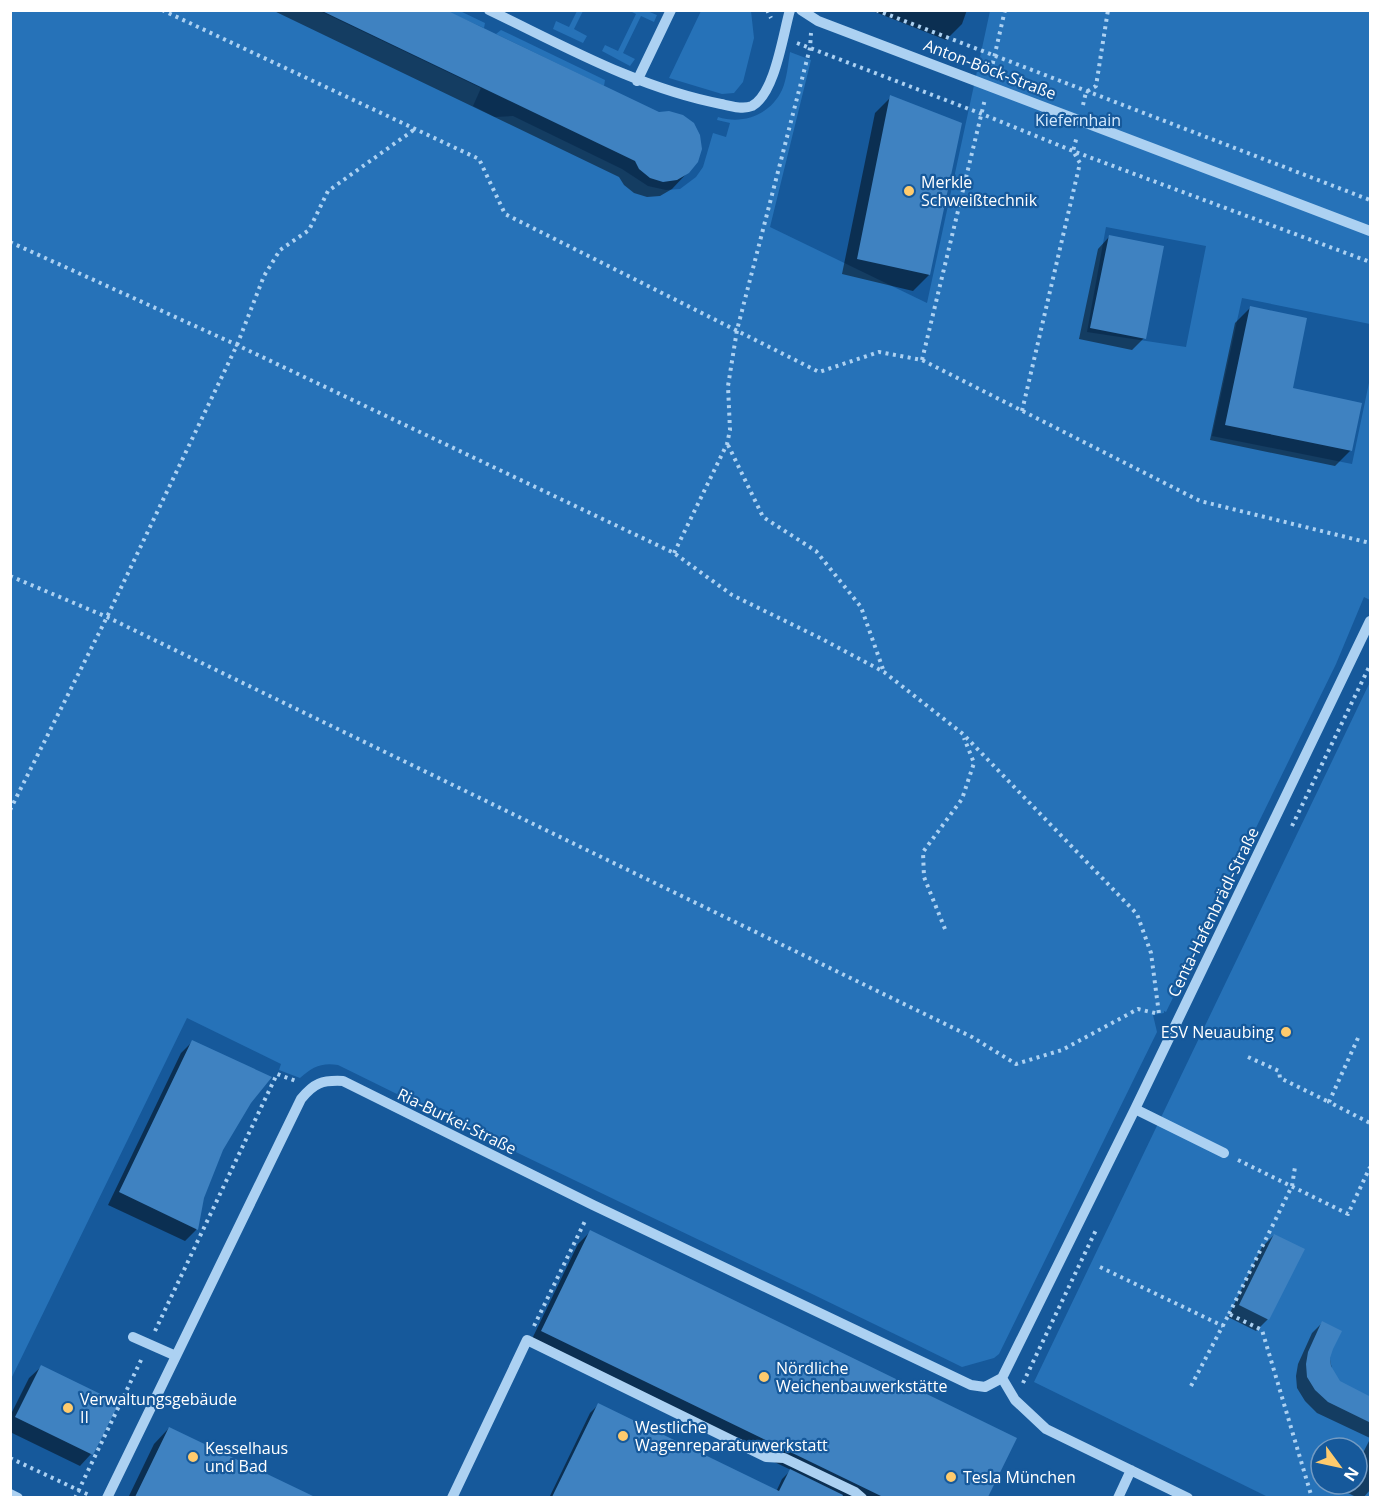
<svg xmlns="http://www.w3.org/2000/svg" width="1381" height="1508" font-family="'Open Sans',sans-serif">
	<rect width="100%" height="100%" fill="#16599b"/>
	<path fill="#2672b8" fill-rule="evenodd" d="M 11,11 L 320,11 L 481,88 L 473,106 L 495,117 L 513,116 L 622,169 L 648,186 L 666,190 L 680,189 L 696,177 L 703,167 L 713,133 L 726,137 L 730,123 L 717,120 L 718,117 C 743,125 770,115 782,90 C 787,79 788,64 790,52 L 811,60 L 770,227 L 927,303 L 990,11 L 1370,11 L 1370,324 L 1242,298 L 1212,436 L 1352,464 L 1370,378 L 1370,600 L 1364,597 L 1336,664 L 1166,1012 L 1164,1011 L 1164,1013 L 1153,1015 L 1157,1032 L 999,1354 L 994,1358 L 962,1367 C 755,1265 545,1168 338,1065 C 322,1062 312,1067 300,1078 L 279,1070 L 281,1064 L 187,1018 L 11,1379 ZM 1106,227 L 1206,246 L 1186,347 L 1087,332 Z
		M 446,11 L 460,11 L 485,23 L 484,28 Z
		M 577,11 L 583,11 L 574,29 L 587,36 L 583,43 L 553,29 L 556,21 L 569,27 Z
		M 630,11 L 647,11 L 657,15 L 654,22 L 641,16 L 623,53 L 635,59 L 630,66 L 602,51 L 605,45 L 618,51 L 636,14 Z
		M 701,11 L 751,11 L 754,38 L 743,82 L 734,93 L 722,94 L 669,78 Z
		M 501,30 L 605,80 L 604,86 L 496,34 Z
		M 1370,682 L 1370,1497 L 1268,1497 L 1034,1382 ZM 1321,1448 L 1357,1448 L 1357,1484 L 1321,1484 Z"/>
	<path fill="#0007" d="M 272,10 L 443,10 L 688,172 L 672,189 L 660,196 L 647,197 L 634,193 L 624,185 L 619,177 Z
		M 870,10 L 967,10 L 962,24 L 946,40 Z
		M 891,97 L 929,275 L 913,291 L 842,274 L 875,113 Z
		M 1109,237 L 1144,338 L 1132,350 L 1079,339 L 1098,249 Z
		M 1251,307 L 1291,389 L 1351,450 L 1335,466 L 1210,440 L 1235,323 Z
		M 193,1041 L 250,1102 L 222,1149 L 203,1198 L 196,1230 L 185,1241 L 108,1205 L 181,1053 Z
		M 590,1232 L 1015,1439 L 987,1498 L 847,1498 L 841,1495 L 840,1498 L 549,1498 L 590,1413 L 598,1405 L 776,1492 L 782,1479 L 791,1470 L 530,1343 L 578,1244 Z
		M 1274,1235 L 1268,1319 L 1256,1331 L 1228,1317 L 1262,1247 Z
		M 1323,1322 L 1333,1375 L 1339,1382 L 1370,1398 L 1370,1438 L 1317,1413 L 1305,1401 L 1297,1388 L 1296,1376 L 1298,1364 L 1312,1333 Z
		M 41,1367 L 117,1404 L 91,1454 L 80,1466 L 10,1432 L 10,1416 L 29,1378 Z
		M 169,1428 L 294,1489 L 290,1498 L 128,1498 L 154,1444 Z
		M 1370,1439 L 1370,1490 L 1363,1498 L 1358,1498 L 1344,1491 L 1347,1484 L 1357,1484 L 1357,1465 Z"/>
	<path fill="#3f82c1" d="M 320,10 L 446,10 L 659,112 L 669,111 L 683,115 L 694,123 L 700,135 L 702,149 L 698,162 L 689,173 L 677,180 L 663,182 L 650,178 L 639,169 L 635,161 Z
		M 890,95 L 962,123 L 930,275 L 857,259 Z
		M 1109,235 L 1164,246 L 1146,339 L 1090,328 Z
		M 1250,306 L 1307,318 L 1293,388 L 1362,403 L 1352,451 L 1225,425 Z
		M 192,1040 L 272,1077 L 251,1103 L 223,1150 L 204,1198 L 198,1230 L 119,1192 Z
		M 590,1230 L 1017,1438 L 988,1497 L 883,1497 L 541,1331 Z
		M 1274,1234 L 1305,1249 L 1269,1320 L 1239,1305 Z
		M 1322,1321 L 1342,1331 L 1333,1349 L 1330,1358 L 1331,1366 L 1340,1381 L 1371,1397 L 1371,1423 L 1328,1402 L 1315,1390 L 1307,1377 L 1306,1364 L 1308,1352 Z
		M 41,1365 L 119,1403 L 93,1455 L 15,1417 Z
		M 598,1403 L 779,1491 L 790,1469 L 843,1495 L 842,1497 L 552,1497 Z
		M 169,1427 L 315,1497 L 135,1497 Z"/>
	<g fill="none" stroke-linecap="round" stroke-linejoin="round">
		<path stroke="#acd1f2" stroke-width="4" stroke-dasharray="3 4.5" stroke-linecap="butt" d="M 162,10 L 479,159 L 505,214 L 819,372 L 879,352 L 922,360 L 1200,501 L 1370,543
			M 767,10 L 771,18
			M 876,10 L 1370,200
			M 797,43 L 982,114 L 1073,151 L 1370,262
			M 991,71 L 1005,10
			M 1083,105 L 1086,92 L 1096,86 L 1108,10
			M 10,242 L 237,345 L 674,553 L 732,595 L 822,639 L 884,672 L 963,734 L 1137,914 L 1151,953 L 1159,1014 L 1162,1015
			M 922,360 L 985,99
			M 1022,411 L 1080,163 L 1073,151 L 1077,136
			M 728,445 L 763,517 L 816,551 L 861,607 L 884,672
			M 674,553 L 727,444 L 730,430 L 728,386 L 737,330 L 810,48 L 811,33
			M 10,576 L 107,617 L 972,1037 L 1016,1064 L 1062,1050 L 1138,1009 L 1159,1014
			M 10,810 L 107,617 L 237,345 L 264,276 L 280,250 L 309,230 L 328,191 L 415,129
			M 1292,826 L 1370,665
			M 945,929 L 924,877 L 923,852 L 962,799 L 974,763 L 964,738
			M 1358,1038 L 1329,1102 L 1370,1123
			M 1248,1057 L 1279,1071 L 1280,1078 L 1329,1102
			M 1238,1160 L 1348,1214 L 1370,1167
			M 1100,1267 L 1223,1326
			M 1229,1314 L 1292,1186 L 1295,1167
			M 534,1326 L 586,1219
			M 155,1331 L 277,1074 L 296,1081
			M 1023,1383 L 1096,1230
			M 1191,1386 L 1229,1314 L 1262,1330 L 1312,1498
			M 10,1458 L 91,1496
			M 75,1498 L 143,1356"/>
		<path stroke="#acd1f2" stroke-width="10" d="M 489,10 C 564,46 638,88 721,104 C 730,106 743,110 752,106 C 775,94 783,34 790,10
			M 801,10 L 818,21 L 1370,231
			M 637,81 L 671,10
			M 1135,1109 L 1224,1153
			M 133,1337 L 176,1356
			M 1002,1378 L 1135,1109 L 1370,621
			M 1002,1378 L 1015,1400 L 1046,1429 L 1188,1498
			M 10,1494 L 18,1498
			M 107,1498 L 301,1099 C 314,1083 322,1080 343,1081 L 593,1205 L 971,1385 L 985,1387 L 1002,1378
			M 452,1498 L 527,1340 L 766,1457 L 784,1458 L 855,1492 L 862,1498
			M 1118,1498 L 1131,1470"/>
	</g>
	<g fill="#ffcb6d" stroke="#16599b" stroke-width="2">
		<circle cx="909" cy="191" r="6"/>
		<circle cx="1286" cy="1032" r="6"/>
		<circle cx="764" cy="1377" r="6"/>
		<circle cx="68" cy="1408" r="6"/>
		<circle cx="623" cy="1436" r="6"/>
		<circle cx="193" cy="1457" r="6"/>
		<circle cx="951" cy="1477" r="6"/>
	</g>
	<g text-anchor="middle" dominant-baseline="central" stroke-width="4.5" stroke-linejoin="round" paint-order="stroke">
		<g font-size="16" fill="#fff" stroke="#16599b">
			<text transform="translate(990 69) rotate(21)">Anton-Böck-Straße</text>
			<text transform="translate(1213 912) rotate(-64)">Centa-Hafenbrädl-Straße</text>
			<text transform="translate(457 1121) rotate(26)">Ria-Burkei-Straße</text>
		</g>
		<g font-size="16" fill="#d4e9fd" stroke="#16599b">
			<text x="1078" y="120">Kiefernhain</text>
		</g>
		<g font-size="16" fill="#fff" stroke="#16599b" text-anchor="start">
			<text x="921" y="182">Merkle<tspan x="921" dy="18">Schweißtechnik</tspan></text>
			<text x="1274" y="1032" text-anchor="end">ESV Neuaubing</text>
			<text x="776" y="1368">Nördliche<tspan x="776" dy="18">Weichenbauwerkstätte</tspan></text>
			<text x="80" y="1399">Verwaltungsgebäude<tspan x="80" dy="18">II</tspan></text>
			<text x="635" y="1427">Westliche<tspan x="635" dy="18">Wagenreparaturwerkstatt</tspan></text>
			<text x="205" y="1448">Kesselhaus<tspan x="205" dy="18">und Bad</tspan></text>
			<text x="963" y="1477">Tesla München</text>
		</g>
	</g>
	<rect width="1381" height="1508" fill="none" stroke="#ffffff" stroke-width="24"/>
	<g transform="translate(1339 1466) rotate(123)"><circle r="28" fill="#16599b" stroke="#739bc3" stroke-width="1.5"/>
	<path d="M0-4.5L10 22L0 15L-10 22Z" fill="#ffcb6d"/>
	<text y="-9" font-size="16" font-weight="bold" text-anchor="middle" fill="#ffffff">N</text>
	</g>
</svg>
